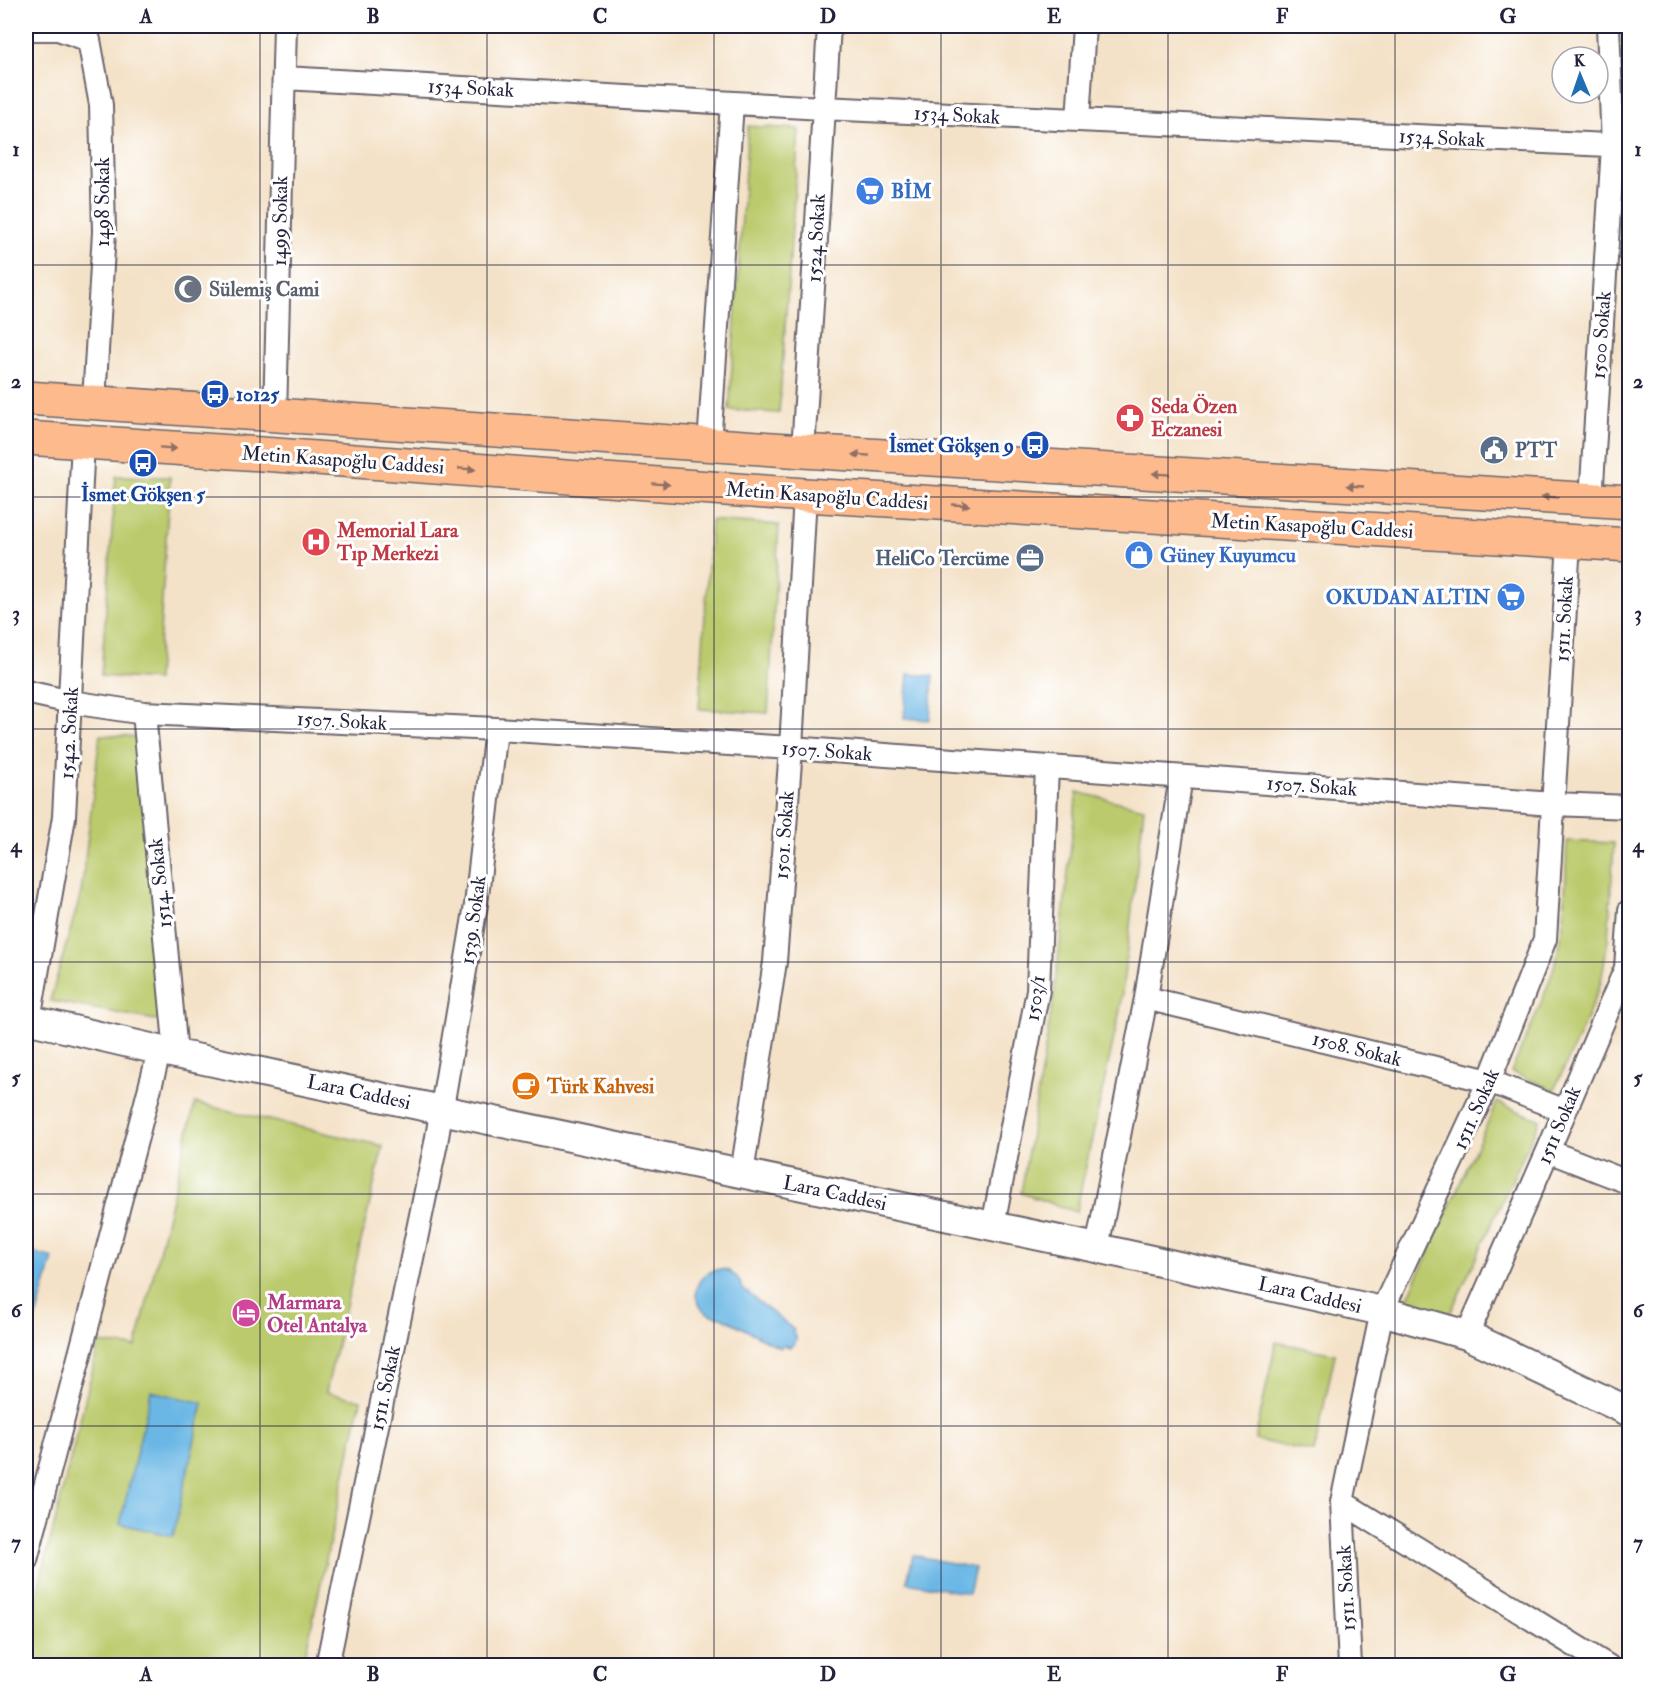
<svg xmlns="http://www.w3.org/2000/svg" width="1655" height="1691" font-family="'IM FELL Double Pica',serif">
	<rect width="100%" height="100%" fill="#fff"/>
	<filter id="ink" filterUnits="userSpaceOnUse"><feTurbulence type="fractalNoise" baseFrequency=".0167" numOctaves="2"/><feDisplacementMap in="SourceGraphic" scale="12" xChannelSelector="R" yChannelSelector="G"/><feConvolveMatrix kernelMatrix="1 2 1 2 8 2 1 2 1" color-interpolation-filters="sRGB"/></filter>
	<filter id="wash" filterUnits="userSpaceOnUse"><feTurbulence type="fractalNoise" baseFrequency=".008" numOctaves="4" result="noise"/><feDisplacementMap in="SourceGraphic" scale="24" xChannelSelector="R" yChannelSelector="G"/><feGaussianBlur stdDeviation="1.35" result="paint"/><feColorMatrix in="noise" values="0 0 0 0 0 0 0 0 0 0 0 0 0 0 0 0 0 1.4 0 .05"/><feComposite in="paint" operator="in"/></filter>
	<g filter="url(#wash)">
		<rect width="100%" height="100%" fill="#f4e2c8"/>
		<path fill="#bbca6c" stroke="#6e7654" stroke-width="1.5" d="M 748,126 L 799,129 L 779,413 L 729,410 Z
			M 116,476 L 170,477 L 157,680 L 101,676 Z
			M 711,520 L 779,525 L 768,713 L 699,709 Z
			M 100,735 L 137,737 L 167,1022 L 50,1001 L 81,893 Z
			M 1077,792 L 1144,808 L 1120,1010 L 1076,1212 L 1021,1193 L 1054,995 Z
			M 1567,841 L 1614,843 L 1608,939 L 1601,982 L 1582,1030 L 1554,1090 L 1511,1072 C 1528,1032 1548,993 1558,952 C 1567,916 1565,878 1567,841 Z
			M 1497,1102 L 1540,1120 L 1449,1316 L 1405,1304 Z
			M 195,1103 L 383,1146 L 326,1392 L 361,1400 L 303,1665 L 26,1665 L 26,1632 L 31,1632 L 34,1606 L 99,1343 L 136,1347 Z
			M 1276,1342 L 1335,1354 L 1314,1452 L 1255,1440 Z"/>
		<path fill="#6bb7e5" stroke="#466c90" stroke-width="1.5" d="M 908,674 L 933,676 L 930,720 L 904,718 Z
			M 26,1250 L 53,1258 L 34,1325 L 26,1322 Z
			M 721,1269 L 727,1270 L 737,1277 L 743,1289 L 794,1330 L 793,1332 C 799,1338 796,1344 789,1347 L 783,1345 L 780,1348 L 722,1317 C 688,1315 687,1273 721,1269 Z
			M 151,1391 L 203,1403 L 173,1536 L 120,1524 Z
			M 913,1555 L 975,1568 L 969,1594 L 907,1582 Z"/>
	</g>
	<g filter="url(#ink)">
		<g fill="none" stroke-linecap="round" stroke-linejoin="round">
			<g stroke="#6c656c" stroke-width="26">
				<path id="minor" d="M 58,26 L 58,29 L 89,40 L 101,105 L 104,232 L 94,401
					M 26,29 L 58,29
					M 284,78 L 823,108 L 1630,146
					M 1078,120 L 1084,26
					M 275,416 L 285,26
					M 709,445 L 732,103
					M 803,451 L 829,26
					M 1591,500 L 1613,146 L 1608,26
					M 26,692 L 71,702 L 144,713 L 496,729 L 791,748 L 1553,804 L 1630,807
					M 144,713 L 176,1054
					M 1146,998 L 1489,1081 L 1565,1111
					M 29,1020 L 64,817 L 83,442
					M 1548,1151 L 1630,1183
					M 742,1173 L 775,962 L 791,748 L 805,495
					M 993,1226 L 1038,990 L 1047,767
					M 1097,1248 L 1146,998 L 1181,777
					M 1467,1335 L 1548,1151 L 1626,968 L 1630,910
					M 1342,1502 L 1608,1666
					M 26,1560 L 160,1049
					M 327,1666 L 436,1143 L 476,905 L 496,729
					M 1350,1666 L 1342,1502 L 1382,1311 L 1489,1081 L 1545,939 L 1569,542"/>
			</g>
			<g stroke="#6c656c" stroke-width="32">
				<path id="tertiary" d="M 26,1019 L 176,1054 L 1097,1248 L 1382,1311 L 1467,1335 L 1630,1412"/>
			</g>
			<g stroke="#6c656c" stroke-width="36">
				<path id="primary" d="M 26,398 L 803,451 L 1630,502
					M 26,438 L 276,455 L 805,495 L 1630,545"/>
			</g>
			<use href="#minor" stroke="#fff" stroke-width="22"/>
			<use href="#tertiary" stroke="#fff" stroke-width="28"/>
			<use href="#primary" stroke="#fcba8d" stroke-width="33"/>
		</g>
		<defs><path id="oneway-solid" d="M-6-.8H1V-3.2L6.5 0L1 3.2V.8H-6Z" transform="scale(1.5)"/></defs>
		<g fill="#8f6e64">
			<use href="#oneway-solid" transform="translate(168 448) rotate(4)"/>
			<use href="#oneway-solid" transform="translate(861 455) rotate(-176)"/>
			<use href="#oneway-solid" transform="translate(467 469) rotate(4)"/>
			<use href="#oneway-solid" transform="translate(1161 474) rotate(-176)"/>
			<use href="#oneway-solid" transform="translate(661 484) rotate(4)"/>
			<use href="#oneway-solid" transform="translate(1355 486) rotate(-177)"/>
			<use href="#oneway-solid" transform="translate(1550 497) rotate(-177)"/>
			<use href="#oneway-solid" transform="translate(961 505) rotate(3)"/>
		</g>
	</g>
	<path fill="none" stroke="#22223b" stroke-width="1.5" stroke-opacity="0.55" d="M 260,26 L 260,1666M 487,26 L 487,1666M 714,26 L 714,1666M 941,26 L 941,1666M 1168,26 L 1168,1666M 1395,26 L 1395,1666M 26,265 L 1630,265M 26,497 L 1630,497M 26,729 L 1630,729M 26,962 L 1630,962M 26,1194 L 1630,1194M 26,1426 L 1630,1426"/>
	<defs>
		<g id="supermarket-disc" transform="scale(1.5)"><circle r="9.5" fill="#3f7fe0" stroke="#fff"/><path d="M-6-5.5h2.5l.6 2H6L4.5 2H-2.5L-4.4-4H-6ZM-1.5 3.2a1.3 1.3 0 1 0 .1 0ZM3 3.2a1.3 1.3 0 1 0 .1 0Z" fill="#fff"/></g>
		<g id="mosque-disc" transform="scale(1.5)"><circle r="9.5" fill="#6b7280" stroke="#fff"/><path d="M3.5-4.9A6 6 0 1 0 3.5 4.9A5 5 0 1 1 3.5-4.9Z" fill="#fff"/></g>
		<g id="bus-disc" transform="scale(1.5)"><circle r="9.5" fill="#1a4fb4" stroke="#fff"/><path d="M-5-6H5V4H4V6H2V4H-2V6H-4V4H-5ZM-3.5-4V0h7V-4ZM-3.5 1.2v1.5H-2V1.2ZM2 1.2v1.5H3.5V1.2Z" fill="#fff"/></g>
		<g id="pharmacy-disc" transform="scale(1.5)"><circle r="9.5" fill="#e0444e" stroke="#fff"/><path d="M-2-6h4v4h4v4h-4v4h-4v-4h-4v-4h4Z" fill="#fff"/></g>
		<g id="civic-disc" transform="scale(1.5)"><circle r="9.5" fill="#5c6f8a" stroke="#fff"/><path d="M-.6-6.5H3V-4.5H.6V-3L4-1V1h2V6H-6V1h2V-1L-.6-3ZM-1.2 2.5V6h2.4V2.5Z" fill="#fff"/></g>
		<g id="hospital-disc" transform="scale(1.5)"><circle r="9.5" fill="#e0444e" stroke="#fff"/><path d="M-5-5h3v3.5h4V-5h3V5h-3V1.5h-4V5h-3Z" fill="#fff"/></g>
		<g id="shop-disc" transform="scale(1.5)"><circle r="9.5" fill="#3f7fe0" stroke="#fff"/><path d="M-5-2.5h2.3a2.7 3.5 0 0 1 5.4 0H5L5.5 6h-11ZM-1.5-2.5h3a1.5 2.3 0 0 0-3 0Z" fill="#fff"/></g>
		<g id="office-disc" transform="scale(1.5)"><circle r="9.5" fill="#5c6f8a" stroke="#fff"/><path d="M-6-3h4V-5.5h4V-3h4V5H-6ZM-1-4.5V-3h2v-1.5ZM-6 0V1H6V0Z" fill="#fff"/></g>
		<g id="cafe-disc" transform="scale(1.5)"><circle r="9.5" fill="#e8710a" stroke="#fff"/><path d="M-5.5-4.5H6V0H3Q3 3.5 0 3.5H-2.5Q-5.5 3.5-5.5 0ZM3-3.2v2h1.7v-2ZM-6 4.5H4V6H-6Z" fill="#fff"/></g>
		<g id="hotel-disc" transform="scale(1.5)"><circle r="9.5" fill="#d1479c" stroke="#fff"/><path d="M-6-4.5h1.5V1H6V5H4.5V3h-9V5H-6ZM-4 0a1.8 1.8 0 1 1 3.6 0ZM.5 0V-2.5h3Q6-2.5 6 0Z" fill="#fff"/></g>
	</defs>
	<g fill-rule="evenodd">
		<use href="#supermarket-disc" x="870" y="191"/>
		<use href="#mosque-disc" x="188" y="289"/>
		<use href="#bus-disc" x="215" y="394"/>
		<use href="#pharmacy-disc" x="1130" y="418"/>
		<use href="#bus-disc" x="1035" y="445"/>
		<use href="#civic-disc" x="1494" y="450"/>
		<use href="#bus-disc" x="143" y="463"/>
		<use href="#hospital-disc" x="316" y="542"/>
		<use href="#shop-disc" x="1139" y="555"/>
		<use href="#office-disc" x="1030" y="558"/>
		<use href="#supermarket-disc" x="1511" y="597"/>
		<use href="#cafe-disc" x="526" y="1086"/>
		<use href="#hotel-disc" x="246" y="1313"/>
	</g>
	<g text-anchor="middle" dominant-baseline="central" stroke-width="6" stroke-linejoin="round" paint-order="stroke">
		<g font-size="20" fill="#22223b" stroke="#fff">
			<text transform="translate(471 88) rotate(3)">1534 Sokak</text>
			<text transform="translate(957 115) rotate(3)">1534 Sokak</text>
			<text transform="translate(1442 138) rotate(3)">1534 Sokak</text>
			<text transform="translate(102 202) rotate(-90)">1498 Sokak</text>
			<text transform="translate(280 221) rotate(-89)">1499 Sokak</text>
			<text transform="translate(816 238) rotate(-87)">1524 Sokak</text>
			<text transform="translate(1601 335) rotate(-86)">1500 Sokak</text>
			<text transform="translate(343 460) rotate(4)">Metin Kasapoğlu Caddesi</text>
			<text transform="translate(827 496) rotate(4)">Metin Kasapoğlu Caddesi</text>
			<text transform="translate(1312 526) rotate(3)">Metin Kasapoğlu Caddesi</text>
			<text transform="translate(1564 619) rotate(-87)">1511. Sokak</text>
			<text transform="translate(342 721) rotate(3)">1507. Sokak</text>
			<text transform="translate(69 733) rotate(-87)">1542. Sokak</text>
			<text transform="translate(827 751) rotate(4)">1507. Sokak</text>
			<text transform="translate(1312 786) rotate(4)">1507. Sokak</text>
			<text transform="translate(784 835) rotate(-86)">1501. Sokak</text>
			<text transform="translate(160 883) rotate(-96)">1514. Sokak</text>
			<text transform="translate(473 920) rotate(-82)">1539. Sokak</text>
			<text transform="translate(1035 998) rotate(-82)">1503/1</text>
			<text transform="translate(1357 1049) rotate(14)">1508. Sokak</text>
			<text transform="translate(359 1092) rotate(12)">Lara Caddesi</text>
			<text transform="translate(1476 1109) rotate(-66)">1511. Sokak</text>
			<text transform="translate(1559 1125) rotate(-67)">1511 Sokak</text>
			<text transform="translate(835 1193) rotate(12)">Lara Caddesi</text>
			<text transform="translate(1310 1295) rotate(13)">Lara Caddesi</text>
			<text transform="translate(385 1388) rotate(-78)">1511. Sokak</text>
			<text transform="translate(1346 1588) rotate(-93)">1511. Sokak</text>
		</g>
		<g font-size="20" font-weight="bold" fill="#366cbe" stroke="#fff" text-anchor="start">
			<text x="891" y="191">BİM</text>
			<text x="1160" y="555">Güney Kuyumcu</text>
			<text x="1490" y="597" text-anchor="end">OKUDAN ALTIN</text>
		</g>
		<g font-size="20" font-weight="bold" fill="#5b616d" stroke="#fff" text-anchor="start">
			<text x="209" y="289">Sülemiş Cami</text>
		</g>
		<g font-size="20" font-weight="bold" fill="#164399" stroke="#fff" text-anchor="start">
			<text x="236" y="394">10125</text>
			<text x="1014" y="445" text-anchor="end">İsmet Gökşen 9</text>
			<text x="143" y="494" text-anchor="middle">İsmet Gökşen 5</text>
		</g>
		<g font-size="20" font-weight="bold" fill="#be3a42" stroke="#fff" text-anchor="start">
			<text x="1151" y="406">Seda Özen<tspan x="1151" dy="23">Eczanesi</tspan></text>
			<text x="337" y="530">Memorial Lara<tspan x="337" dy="23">Tıp Merkezi</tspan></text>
		</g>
		<g font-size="20" font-weight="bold" fill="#4e5e75" stroke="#fff" text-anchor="start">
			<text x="1515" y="450">PTT</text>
			<text x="1009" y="558" text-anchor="end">HeliCo Tercüme</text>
		</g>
		<g font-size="20" font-weight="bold" fill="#c56008" stroke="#fff" text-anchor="start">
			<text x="547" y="1086">Türk Kahvesi</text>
		</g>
		<g font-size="20" font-weight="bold" fill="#b23c85" stroke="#fff" text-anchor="start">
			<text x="267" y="1302">Marmara<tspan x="267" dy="23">Otel Antalya</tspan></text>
		</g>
	</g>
	<rect width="1655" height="1691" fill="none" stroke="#fff" stroke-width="66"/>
	<g transform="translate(1580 75) rotate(358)"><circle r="28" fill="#ffffff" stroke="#a7a7b1" stroke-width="1.5"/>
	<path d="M0-4.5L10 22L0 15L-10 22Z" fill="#1f6fb2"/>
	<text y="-9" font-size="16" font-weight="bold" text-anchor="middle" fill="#22223b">K</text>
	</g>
	<rect x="33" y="33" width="1589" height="1625" fill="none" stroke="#22223b" stroke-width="2"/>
	<g font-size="20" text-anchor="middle" font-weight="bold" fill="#22223b">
		<text x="146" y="23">A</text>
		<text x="373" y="23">B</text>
		<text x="600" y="23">C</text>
		<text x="828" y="23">D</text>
		<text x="1054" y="23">E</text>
		<text x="1282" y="23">F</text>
		<text x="1508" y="23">G</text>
		<text x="16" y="156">1</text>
		<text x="1638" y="156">1</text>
		<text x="16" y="388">2</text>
		<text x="1638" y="388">2</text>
		<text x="16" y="620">3</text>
		<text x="1638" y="620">3</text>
		<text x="16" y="852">4</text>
		<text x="1638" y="852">4</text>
		<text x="16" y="1084">5</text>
		<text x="1638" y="1084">5</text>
		<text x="16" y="1317">6</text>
		<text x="1638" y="1317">6</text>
		<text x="16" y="1549">7</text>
		<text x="1638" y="1549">7</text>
		<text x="146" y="1681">A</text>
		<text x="373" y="1681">B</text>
		<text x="600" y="1681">C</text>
		<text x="828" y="1681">D</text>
		<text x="1054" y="1681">E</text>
		<text x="1282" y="1681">F</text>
		<text x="1508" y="1681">G</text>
	</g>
</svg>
